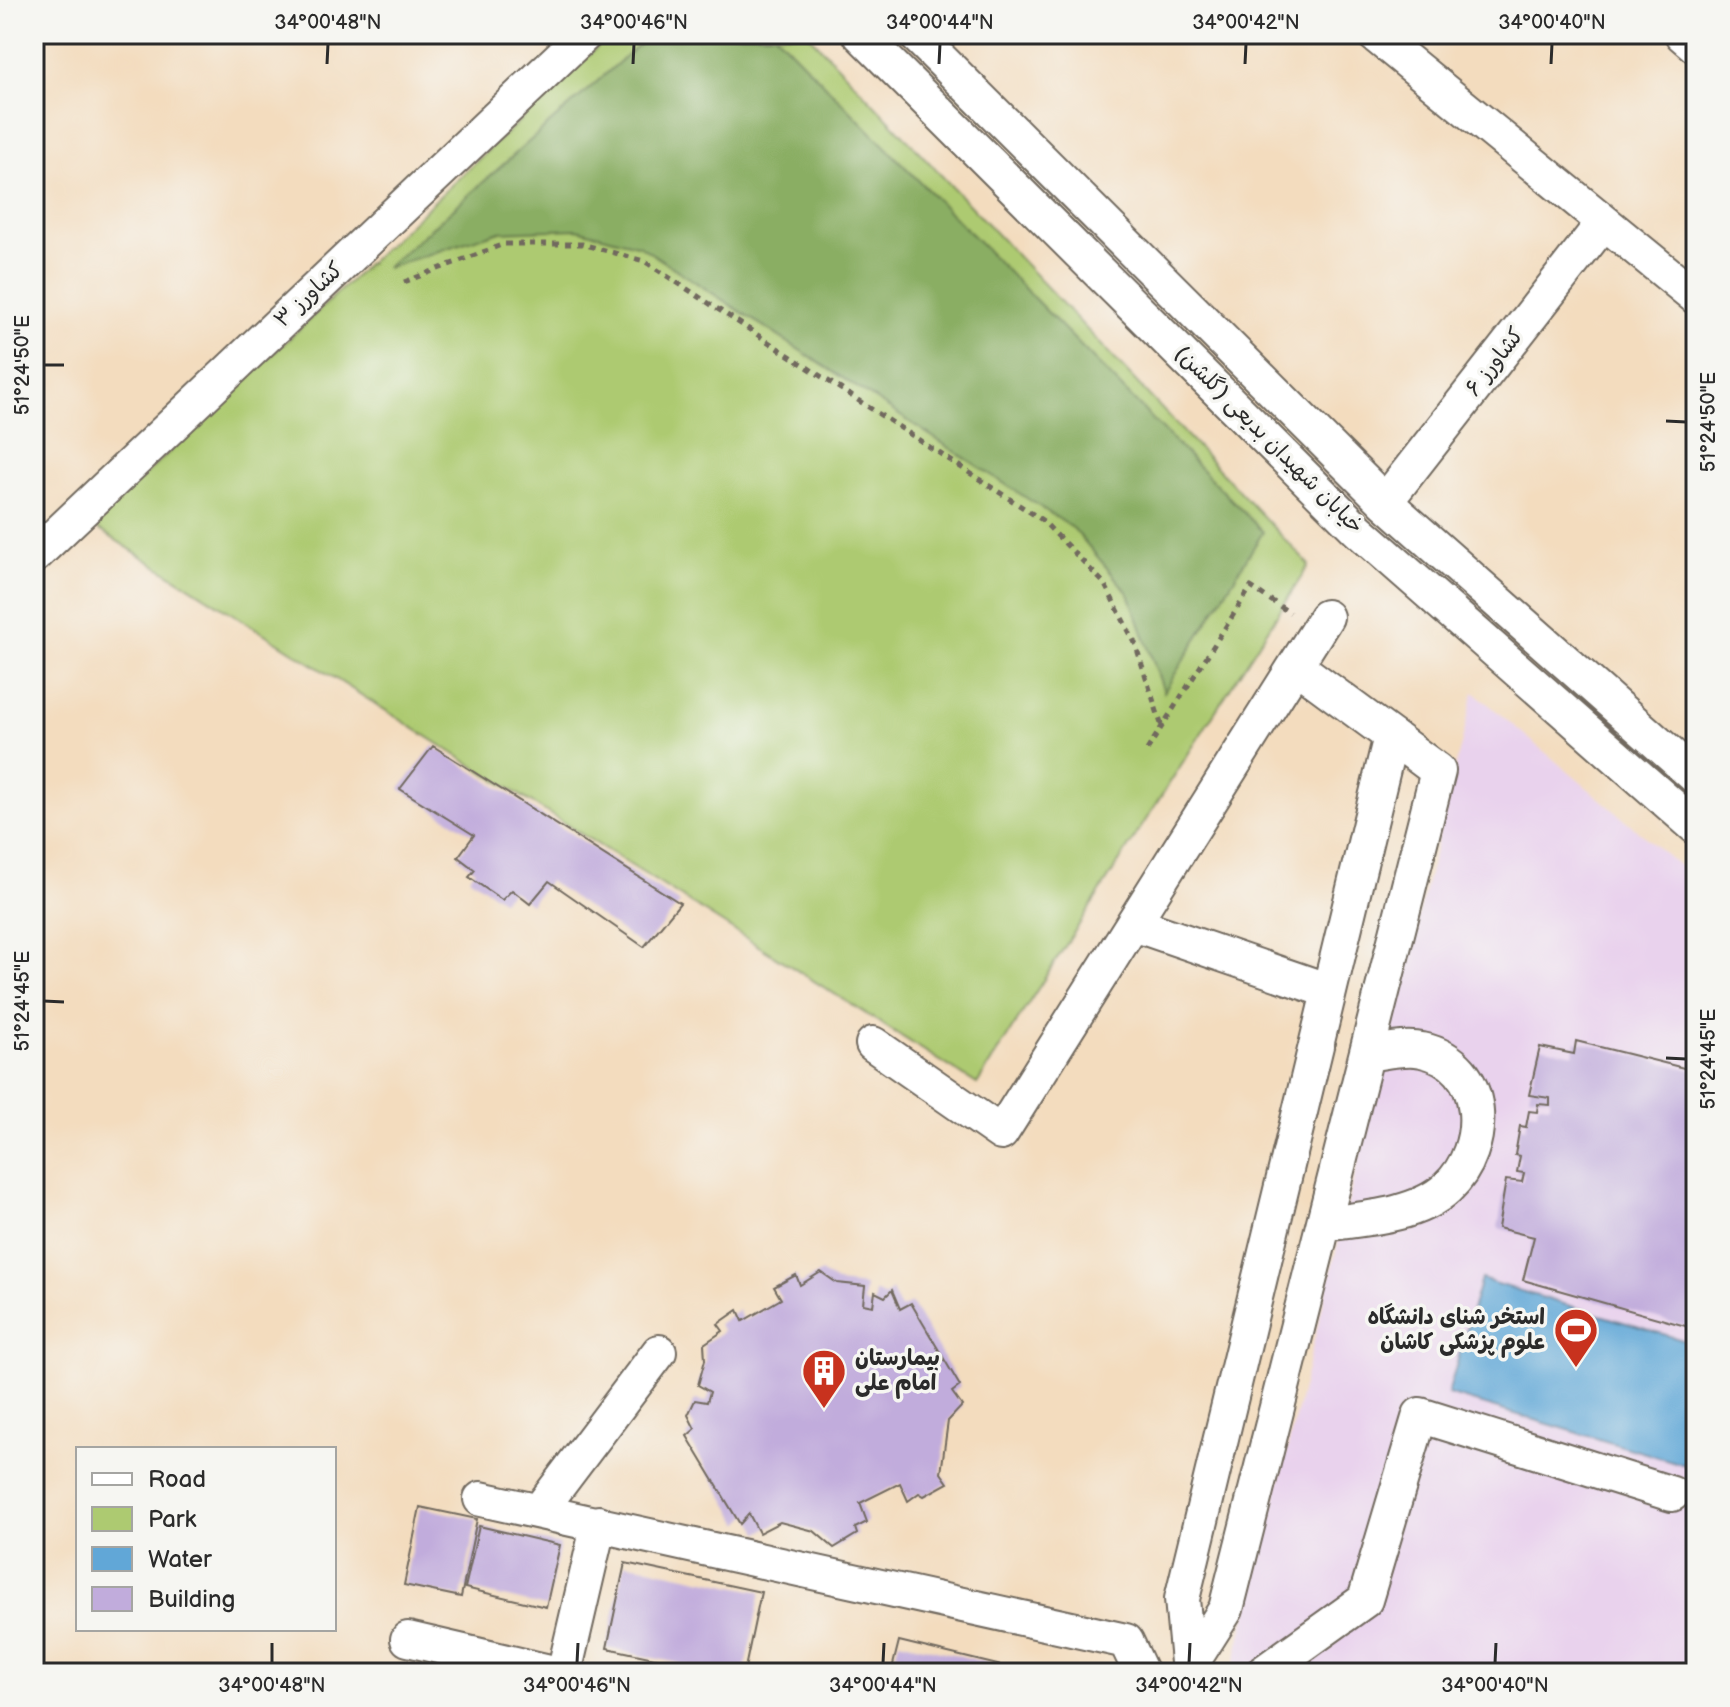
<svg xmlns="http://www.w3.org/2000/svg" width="1730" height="1707" font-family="'Balsamiq Sans','Playpen Sans Arabic',sans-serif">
	<rect width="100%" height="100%" fill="#f6f6f2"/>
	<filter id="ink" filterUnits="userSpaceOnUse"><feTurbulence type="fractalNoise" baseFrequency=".0125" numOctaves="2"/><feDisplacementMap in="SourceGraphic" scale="16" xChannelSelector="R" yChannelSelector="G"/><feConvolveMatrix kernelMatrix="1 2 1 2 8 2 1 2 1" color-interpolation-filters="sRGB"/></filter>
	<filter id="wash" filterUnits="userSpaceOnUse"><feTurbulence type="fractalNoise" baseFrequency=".006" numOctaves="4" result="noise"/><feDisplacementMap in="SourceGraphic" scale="32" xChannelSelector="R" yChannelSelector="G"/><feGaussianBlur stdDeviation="1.8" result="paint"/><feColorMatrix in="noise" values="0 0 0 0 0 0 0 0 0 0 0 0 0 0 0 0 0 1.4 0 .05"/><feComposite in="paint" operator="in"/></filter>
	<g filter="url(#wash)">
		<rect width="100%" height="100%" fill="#f3dcbe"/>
		<path fill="#e9d2ed" d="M 1474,692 L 1696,880 L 1696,1666 L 1694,1673 L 1232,1673 Z"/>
		<path fill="#adca71" stroke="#6c7a4e" stroke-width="2" d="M 611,34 L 808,34 L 1309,565 L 977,1084 L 92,525 Z"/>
		<path fill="#8aae63" stroke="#5a6c47" stroke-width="2" d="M 651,34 L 775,34 L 1263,532 L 1164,692 L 1129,594 L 1074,529 L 640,246 L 577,229 L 497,232 L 386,268 Z"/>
		<path fill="#61a7d7" stroke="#466981" stroke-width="2" d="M 1481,1279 L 1696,1344 L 1696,1453 L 1692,1467 L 1448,1394 Z"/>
		<g id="blocks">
			<path fill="#c1acdc" d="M 433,746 L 680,903 L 644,947 L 549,881 L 530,904 L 512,890 L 502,900 L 469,877 L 475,870 L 458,857 L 474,835 L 400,789 Z
				M 1576,1041 L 1696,1071 L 1696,1329 L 1523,1280 L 1534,1237 L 1498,1228 L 1506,1180 L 1522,1182 L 1524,1173 L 1517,1172 L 1520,1156 L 1515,1155 L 1520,1126 L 1526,1127 L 1529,1111 L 1537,1112 L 1538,1104 L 1550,1105 L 1550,1098 L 1529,1095 L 1540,1047 L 1574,1054 Z
				M 821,1272 L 837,1283 L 865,1286 L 863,1304 L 873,1306 L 875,1292 L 885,1297 L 892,1290 L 900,1309 L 911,1303 L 960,1386 L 952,1392 L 962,1406 L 948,1421 L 941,1473 L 948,1483 L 924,1496 L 919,1493 L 908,1501 L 900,1483 L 860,1503 L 867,1522 L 855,1528 L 857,1534 L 834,1548 L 814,1531 L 780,1522 L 759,1533 L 749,1514 L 740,1524 L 687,1436 L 695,1429 L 688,1415 L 695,1400 L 707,1402 L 710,1392 L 698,1385 L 705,1360 L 704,1344 L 723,1331 L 718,1324 L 738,1310 L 743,1321 L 781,1299 L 774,1287 L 796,1275 L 800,1285 Z
				M 420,1507 L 477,1519 L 461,1597 L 404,1585 Z
				M 479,1526 L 560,1545 L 546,1607 L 465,1588 Z
				M 625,1563 L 761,1592 L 744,1673 L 724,1673 L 607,1648 Z
				M 899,1641 L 1014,1669 L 1013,1673 L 891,1673 Z"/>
		</g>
	</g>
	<g filter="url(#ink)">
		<use href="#blocks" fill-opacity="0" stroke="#71695e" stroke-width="2"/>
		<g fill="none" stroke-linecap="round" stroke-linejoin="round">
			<g stroke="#71695e" stroke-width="38">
				<path id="minor" d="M 860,34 L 1358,530 L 1696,827
					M 915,34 L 1385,502 L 1696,777
					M 1374,34 L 1696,297
					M 1682,34 L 1696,46
					M 1385,502 L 1604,222
					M 34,556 L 585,34
					M 1296,666 L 1391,736
					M 1134,924 L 1329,991
					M 873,1044 L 1001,1133 L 1326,617
					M 1324,1224 C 1362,1219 1417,1216 1447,1188 C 1490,1148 1489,1064 1422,1050 C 1405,1046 1384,1052 1367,1054
					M 481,1499 L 1126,1641 L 1141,1673
					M 539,1511 L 659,1352
					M 408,1639 L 554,1673
					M 564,1673 L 599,1523
					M 1189,1673 L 1182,1599 L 1391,736 L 1438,771 L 1226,1609 L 1191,1664
					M 1263,1673 L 1365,1600 L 1420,1415 L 1672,1494"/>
			</g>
			<path stroke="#71695e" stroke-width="5" stroke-dasharray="6 6" stroke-linecap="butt" d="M 404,282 L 504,244 L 582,244 L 644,261 L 1042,520 L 1104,583 L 1135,643 L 1162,727
				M 1147,750 L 1251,587 L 1290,613"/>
			<use href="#minor" stroke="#fff" stroke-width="34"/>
		</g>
	</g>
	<path fill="none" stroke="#2b2b2b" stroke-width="3" d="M 327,64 L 328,44M 633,64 L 634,44M 939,64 L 940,44M 1245,64 L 1246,44M 1551,64 L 1552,44M 44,365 L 64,365M 1666,421 L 1686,422M 44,1001 L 64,1002M 1666,1058 L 1686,1059M 272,1663 L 272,1643M 577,1663 L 578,1643M 883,1663 L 884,1643M 1189,1663 L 1190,1643M 1495,1663 L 1496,1643"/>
	<defs>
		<g id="stadium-pin" transform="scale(2.3)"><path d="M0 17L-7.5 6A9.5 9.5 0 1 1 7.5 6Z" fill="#c8321e" stroke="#f6f6f2"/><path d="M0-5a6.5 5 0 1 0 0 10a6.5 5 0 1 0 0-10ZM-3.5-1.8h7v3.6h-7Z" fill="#fff"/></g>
		<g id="building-pin" transform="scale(2.3)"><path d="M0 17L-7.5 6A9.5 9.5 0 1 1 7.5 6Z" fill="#c8321e" stroke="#f6f6f2"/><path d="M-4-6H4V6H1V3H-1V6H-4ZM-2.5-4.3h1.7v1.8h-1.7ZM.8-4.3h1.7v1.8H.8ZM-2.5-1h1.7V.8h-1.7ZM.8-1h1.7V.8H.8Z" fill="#fff"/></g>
	</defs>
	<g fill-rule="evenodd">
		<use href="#stadium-pin" x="1576" y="1330"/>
		<use href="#building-pin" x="824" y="1371"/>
	</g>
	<g text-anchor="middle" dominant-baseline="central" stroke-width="7" stroke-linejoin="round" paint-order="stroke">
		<g font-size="22" fill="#2b2b2b" stroke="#f6f6f2">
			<text transform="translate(309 295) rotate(-43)">کشاورز ۳</text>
			<text transform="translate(1495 362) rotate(-52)">کشاورز ۶</text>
			<text transform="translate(1269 440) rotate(45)">خیابان شهیدان بدیعی (گلشن)</text>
		</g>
		<g font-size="22" font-weight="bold" fill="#2b2b2b" stroke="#f6f6f2" text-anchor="end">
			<text x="1545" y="1317">استخر شنای دانشگاه<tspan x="1545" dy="25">علوم پزشکی کاشان</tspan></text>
			<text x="855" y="1358" text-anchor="start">بیمارستان<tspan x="855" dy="25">امام علی</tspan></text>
		</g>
	</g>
	<rect width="1730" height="1707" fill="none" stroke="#f6f6f2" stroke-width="88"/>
	<rect x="76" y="1447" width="260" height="184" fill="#f6f6f2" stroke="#a5a5a2" stroke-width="2"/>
	<rect x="92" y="1473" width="40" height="12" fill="#ffffff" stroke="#a5a5a2" stroke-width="2"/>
	<text x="148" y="1487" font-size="24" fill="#2b2b2b">Road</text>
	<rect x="92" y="1507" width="40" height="24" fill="#adca71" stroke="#a5a5a2" stroke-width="2"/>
	<text x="148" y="1527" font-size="24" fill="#2b2b2b">Park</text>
	<rect x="92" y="1547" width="40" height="24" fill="#61a7d7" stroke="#a5a5a2" stroke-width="2"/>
	<text x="148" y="1567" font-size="24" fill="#2b2b2b">Water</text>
	<rect x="92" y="1587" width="40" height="24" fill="#c1acdc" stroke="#a5a5a2" stroke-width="2"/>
	<text x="148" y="1607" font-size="24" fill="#2b2b2b">Building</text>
	<rect x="44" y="44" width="1642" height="1619" fill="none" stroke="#2b2b2b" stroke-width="3"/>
	<g font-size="20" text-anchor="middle" fill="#2b2b2b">
		<text x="328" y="29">34°00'48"N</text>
		<text x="634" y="29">34°00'46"N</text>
		<text x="940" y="29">34°00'44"N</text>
		<text x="1246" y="29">34°00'42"N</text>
		<text x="1552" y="29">34°00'40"N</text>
		<text transform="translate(22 365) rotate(-90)" y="7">51°24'50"E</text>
		<text transform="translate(1708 422) rotate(-90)" y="7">51°24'50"E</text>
		<text transform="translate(22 1001) rotate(-90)" y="7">51°24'45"E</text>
		<text transform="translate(1708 1059) rotate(-90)" y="7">51°24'45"E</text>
		<text x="272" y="1692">34°00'48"N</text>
		<text x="577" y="1692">34°00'46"N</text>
		<text x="883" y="1692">34°00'44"N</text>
		<text x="1189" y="1692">34°00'42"N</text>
		<text x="1495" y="1692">34°00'40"N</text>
	</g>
</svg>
